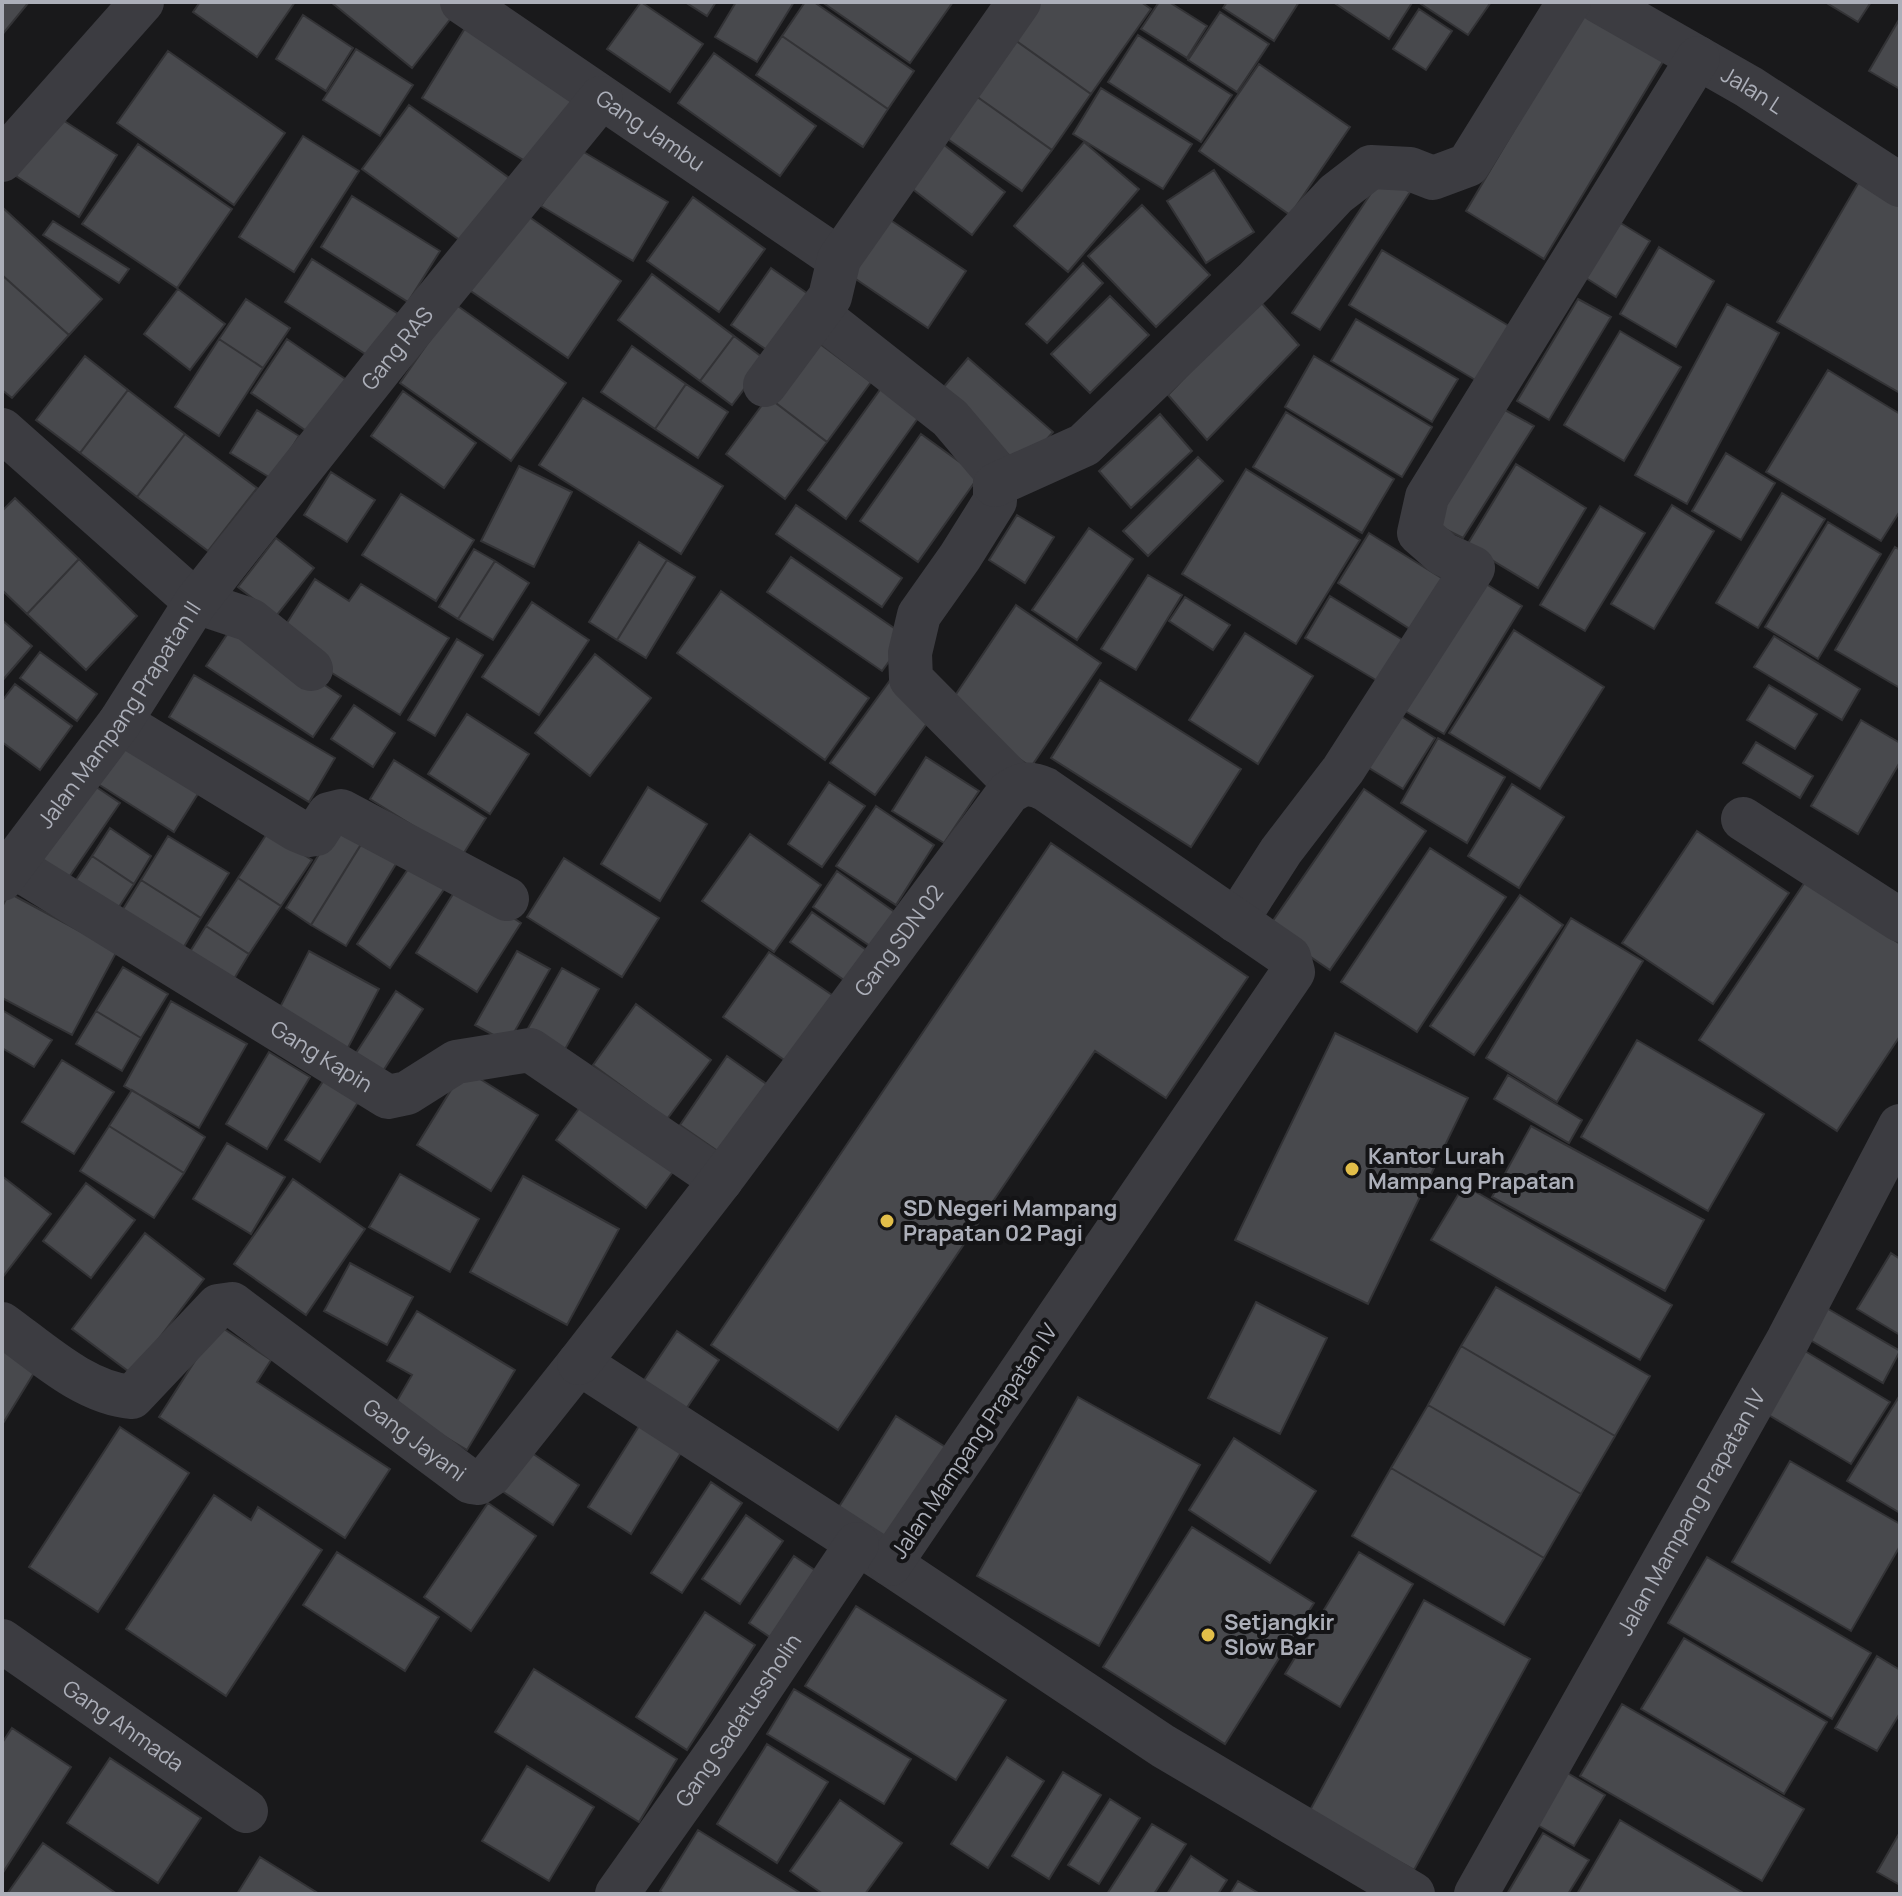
<svg xmlns="http://www.w3.org/2000/svg" width="1902" height="1896" font-family="Manrope,sans-serif">
	<rect width="100%" height="100%" fill="#19191b"/>
	<path fill="#48494d" stroke="#333336" stroke-width="2" d="M 2,2 L 29,2 L 2,35 Z
		M 200,2 L 295,2 L 257,57 L 193,12 Z
		M 331,2 L 441,2 L 455,13 L 412,68 Z
		M 641,2 L 703,44 L 670,92 L 607,49 Z
		M 685,2 L 716,2 L 707,16 Z
		M 736,2 L 794,2 L 757,62 L 715,37 Z
		M 805,2 L 814,2 L 914,71 L 888,109 L 782,36 Z
		M 822,2 L 953,2 L 910,63 Z
		M 1032,2 L 1141,2 L 1151,9 L 1091,94 L 1008,35 Z
		M 1159,2 L 1169,2 L 1207,26 L 1187,58 L 1141,29 Z
		M 1227,2 L 1299,2 L 1274,41 L 1223,8 Z
		M 1333,2 L 1411,2 L 1412,3 L 1389,39 Z
		M 1418,2 L 1491,2 L 1468,35 Z
		M 1590,2 L 1670,50 L 1544,259 L 1466,211 Z
		M 1825,2 L 1871,2 L 1858,22 Z
		M 1419,9 L 1452,31 L 1426,70 L 1393,49 Z
		M 1220,12 L 1269,44 L 1237,92 L 1188,60 Z
		M 303,15 L 353,48 L 326,91 L 276,59 Z
		M 1900,18 L 1900,89 L 1869,71 Z
		M 467,25 L 582,97 L 538,169 L 422,98 Z
		M 1008,35 L 1091,94 L 1052,150 L 969,91 Z
		M 1138,35 L 1232,95 L 1201,142 L 1108,82 Z
		M 782,36 L 888,109 L 863,147 L 756,75 Z
		M 356,49 L 413,85 L 380,136 L 323,100 Z
		M 168,51 L 285,133 L 234,205 L 117,123 Z
		M 714,53 L 816,126 L 780,176 L 678,103 Z
		M 1259,64 L 1350,127 L 1290,215 L 1199,151 Z
		M 1101,88 L 1192,144 L 1163,189 L 1073,134 Z
		M 969,91 L 1052,150 L 1022,191 L 939,133 Z
		M 409,105 L 512,180 L 465,244 L 362,169 Z
		M 55,115 L 117,155 L 79,217 L 16,176 Z
		M 303,136 L 359,171 L 294,272 L 239,237 Z
		M 939,141 L 1005,192 L 972,235 L 906,184 Z
		M 1084,142 L 1139,189 L 1068,272 L 1014,226 Z
		M 138,144 L 232,209 L 177,288 L 82,224 Z
		M 577,148 L 668,202 L 633,261 L 541,206 Z
		M 1214,170 L 1254,232 L 1206,263 L 1167,201 Z
		M 1383,175 L 1410,192 L 1320,330 L 1292,313 Z
		M 1863,175 L 1900,197 L 1900,393 L 1777,322 Z
		M 352,196 L 440,251 L 408,302 L 321,247 Z
		M 693,197 L 765,249 L 719,312 L 647,261 Z
		M 1142,205 L 1210,275 L 1156,327 L 1088,256 Z
		M 2,207 L 102,299 L 69,335 L 2,275 Z
		M 515,207 L 621,281 L 568,358 L 462,285 Z
		M 880,213 L 966,271 L 928,328 L 841,269 Z
		M 53,221 L 129,269 L 119,283 L 43,235 Z
		M 1619,222 L 1650,241 L 1616,297 L 1586,278 Z
		M 1659,247 L 1714,281 L 1676,347 L 1620,314 Z
		M 1382,250 L 1509,326 L 1477,381 L 1349,305 Z
		M 312,259 L 400,315 L 373,359 L 285,302 Z
		M 1083,263 L 1103,283 L 1047,343 L 1026,324 Z
		M 771,268 L 811,296 L 771,353 L 731,325 Z
		M 652,274 L 734,336 L 700,381 L 618,320 Z
		M 2,275 L 69,335 L 12,398 L 2,390 Z
		M 178,289 L 225,324 L 190,370 L 144,334 Z
		M 1110,296 L 1149,335 L 1090,393 L 1051,354 Z
		M 246,299 L 290,328 L 263,368 L 219,339 Z
		M 1578,299 L 1611,317 L 1549,420 L 1517,401 Z
		M 1259,300 L 1299,345 L 1207,440 L 1168,395 Z
		M 455,304 L 566,383 L 511,461 L 400,383 Z
		M 1727,304 L 1779,333 L 1687,504 L 1635,475 Z
		M 1356,319 L 1458,379 L 1432,422 L 1331,361 Z
		M 1620,331 L 1681,367 L 1624,461 L 1564,425 Z
		M 734,336 L 766,360 L 732,405 L 700,381 Z
		M 812,338 L 871,382 L 827,442 L 768,397 Z
		M 219,339 L 263,368 L 219,436 L 175,407 Z
		M 287,339 L 354,385 L 318,439 L 251,393 Z
		M 632,346 L 686,384 L 655,429 L 601,392 Z
		M 85,356 L 128,390 L 80,453 L 36,420 Z
		M 1314,356 L 1432,427 L 1402,477 L 1285,407 Z
		M 968,358 L 1053,432 L 1023,467 L 938,394 Z
		M 1828,370 L 1900,414 L 1900,511 L 1881,541 L 1766,472 Z
		M 887,380 L 926,407 L 846,519 L 808,490 Z
		M 686,384 L 728,412 L 698,458 L 655,429 Z
		M 128,390 L 185,434 L 137,497 L 80,453 Z
		M 403,391 L 476,443 L 444,488 L 371,436 Z
		M 768,397 L 827,442 L 785,499 L 726,454 Z
		M 583,398 L 723,486 L 681,554 L 539,465 Z
		M 257,410 L 299,436 L 272,479 L 230,453 Z
		M 1505,410 L 1534,426 L 1463,538 L 1433,523 Z
		M 1286,412 L 1394,479 L 1362,533 L 1253,467 Z
		M 1160,414 L 1192,451 L 1131,508 L 1099,471 Z
		M 185,434 L 257,488 L 208,551 L 137,497 Z
		M 921,434 L 979,476 L 918,562 L 860,521 Z
		M 1726,453 L 1775,483 L 1741,540 L 1692,511 Z
		M 1198,457 L 1223,481 L 1148,556 L 1123,531 Z
		M 1516,464 L 1586,508 L 1538,588 L 1467,545 Z
		M 519,466 L 572,492 L 534,567 L 481,541 Z
		M 1246,469 L 1360,540 L 1296,644 L 1182,574 Z
		M 331,472 L 375,500 L 347,542 L 304,515 Z
		M 1782,493 L 1825,519 L 1758,628 L 1716,603 Z
		M 401,494 L 474,540 L 436,601 L 362,555 Z
		M 15,498 L 79,559 L 27,614 L 2,590 L 2,511 Z
		M 796,505 L 902,578 L 882,607 L 776,534 Z
		M 1672,505 L 1714,531 L 1654,629 L 1611,604 Z
		M 1600,506 L 1645,533 L 1585,631 L 1540,605 Z
		M 1017,515 L 1054,537 L 1025,583 L 989,560 Z
		M 1828,522 L 1881,554 L 1818,659 L 1765,627 Z
		M 1089,528 L 1133,559 L 1077,640 L 1032,610 Z
		M 1369,533 L 1456,587 L 1424,638 L 1338,583 Z
		M 276,538 L 314,568 L 276,616 L 238,587 Z
		M 639,542 L 667,560 L 617,640 L 589,622 Z
		M 1895,547 L 1900,550 L 1900,688 L 1835,650 Z
		M 474,549 L 495,561 L 458,619 L 439,607 Z
		M 791,557 L 907,637 L 882,671 L 767,592 Z
		M 79,559 L 137,616 L 86,670 L 27,614 Z
		M 667,560 L 695,577 L 646,658 L 617,640 Z
		M 495,561 L 529,583 L 493,640 L 458,619 Z
		M 1148,575 L 1182,595 L 1136,670 L 1101,649 Z
		M 1473,576 L 1522,606 L 1444,734 L 1395,705 Z
		M 315,579 L 349,601 L 361,584 L 449,638 L 400,715 L 311,660 L 285,626 Z
		M 721,591 L 869,698 L 825,760 L 677,653 Z
		M 1330,596 L 1416,648 L 1391,689 L 1305,638 Z
		M 1185,597 L 1230,625 L 1213,650 L 1169,621 Z
		M 532,602 L 589,640 L 539,715 L 482,677 Z
		M 1016,605 L 1101,663 L 1031,767 L 946,709 Z
		M 2,620 L 32,646 L 2,681 Z
		M 234,624 L 341,696 L 313,737 L 206,666 Z
		M 1514,630 L 1604,687 L 1540,789 L 1449,733 Z
		M 1245,633 L 1313,676 L 1258,764 L 1189,720 Z
		M 1774,636 L 1860,689 L 1842,720 L 1754,667 Z
		M 457,639 L 483,655 L 435,736 L 408,720 Z
		M 40,652 L 97,694 L 77,721 L 20,678 Z
		M 595,654 L 651,698 L 590,776 L 535,733 Z
		M 194,675 L 335,758 L 309,802 L 169,717 Z
		M 891,679 L 936,711 L 875,795 L 830,763 Z
		M 1100,680 L 1241,769 L 1191,847 L 1051,758 Z
		M 15,684 L 72,726 L 40,770 L 2,742 L 2,701 Z
		M 1769,685 L 1817,714 L 1795,749 L 1747,720 Z
		M 354,705 L 395,733 L 373,767 L 331,739 Z
		M 1388,708 L 1435,738 L 1403,789 L 1356,760 Z
		M 467,714 L 529,754 L 490,814 L 428,774 Z
		M 1861,720 L 1900,743 L 1900,762 L 1858,834 L 1811,806 Z
		M 1438,738 L 1505,777 L 1467,843 L 1401,803 Z
		M 125,741 L 201,789 L 174,832 L 98,784 Z
		M 1756,742 L 1813,776 L 1800,798 L 1743,763 Z
		M 926,757 L 979,791 L 944,843 L 892,811 Z
		M 394,760 L 486,818 L 462,856 L 370,799 Z
		M 86,780 L 120,803 L 63,886 L 29,862 Z
		M 829,782 L 865,806 L 822,867 L 788,844 Z
		M 1512,784 L 1564,817 L 1519,888 L 1468,856 Z
		M 648,787 L 707,824 L 660,901 L 601,864 Z
		M 1364,789 L 1426,831 L 1330,970 L 1268,928 Z
		M 876,806 L 934,845 L 896,905 L 836,866 Z
		M 339,822 L 365,838 L 311,925 L 286,908 Z
		M 110,828 L 151,856 L 134,884 L 92,856 Z
		M 1697,831 L 1789,893 L 1713,1004 L 1622,943 Z
		M 268,832 L 312,860 L 281,906 L 238,878 Z
		M 750,834 L 821,885 L 774,952 L 702,901 Z
		M 168,836 L 229,873 L 201,918 L 141,880 Z
		M 365,838 L 399,859 L 346,946 L 311,925 Z
		M 1051,843 L 1248,977 L 1166,1098 L 1095,1051 L 838,1430 L 711,1345 Z
		M 1430,848 L 1506,897 L 1417,1032 L 1341,982 Z
		M 92,856 L 134,884 L 115,913 L 72,886 Z
		M 417,856 L 451,879 L 390,968 L 357,944 Z
		M 564,858 L 659,918 L 622,977 L 527,917 Z
		M 837,871 L 896,913 L 873,948 L 813,907 Z
		M 238,878 L 281,906 L 249,954 L 206,926 Z
		M 141,880 L 201,918 L 176,960 L 115,922 Z
		M 1805,882 L 1900,944 L 1900,1036 L 1837,1131 L 1699,1040 Z
		M 460,883 L 521,923 L 477,992 L 416,953 Z
		M 9,893 L 117,951 L 72,1035 L 2,998 L 2,907 Z
		M 1520,895 L 1563,925 L 1474,1055 L 1430,1026 Z
		M 812,912 L 872,954 L 851,985 L 790,942 Z
		M 1571,918 L 1643,961 L 1557,1102 L 1486,1058 Z
		M 206,926 L 249,954 L 226,992 L 183,963 Z
		M 309,951 L 379,989 L 343,1057 L 274,1019 Z
		M 517,951 L 550,969 L 508,1043 L 475,1025 Z
		M 769,952 L 835,997 L 790,1064 L 723,1017 Z
		M 123,967 L 168,994 L 141,1038 L 96,1011 Z
		M 562,968 L 599,989 L 564,1051 L 527,1030 Z
		M 396,991 L 423,1009 L 383,1071 L 356,1053 Z
		M 171,1001 L 247,1044 L 199,1128 L 124,1086 Z
		M 636,1004 L 711,1060 L 667,1119 L 593,1065 Z
		M 2,1010 L 52,1040 L 34,1067 L 2,1048 Z
		M 96,1011 L 141,1038 L 122,1071 L 76,1044 Z
		M 1335,1033 L 1468,1098 L 1368,1304 L 1235,1240 Z
		M 1637,1040 L 1764,1114 L 1708,1211 L 1581,1137 Z
		M 269,1052 L 310,1077 L 267,1149 L 226,1124 Z
		M 727,1056 L 768,1085 L 722,1154 L 680,1125 Z
		M 62,1060 L 114,1092 L 74,1154 L 22,1122 Z
		M 333,1066 L 367,1088 L 320,1162 L 285,1140 Z
		M 464,1069 L 538,1115 L 491,1191 L 417,1145 Z
		M 1508,1075 L 1582,1120 L 1569,1143 L 1494,1099 Z
		M 132,1090 L 205,1137 L 184,1173 L 109,1126 Z
		M 588,1096 L 678,1165 L 646,1208 L 556,1140 Z
		M 109,1126 L 184,1173 L 154,1218 L 80,1171 Z
		M 1531,1126 L 1704,1220 L 1665,1291 L 1492,1197 Z
		M 227,1143 L 285,1177 L 251,1234 L 193,1199 Z
		M 400,1174 L 479,1219 L 450,1272 L 369,1227 Z
		M 2,1176 L 51,1214 L 2,1278 Z
		M 523,1176 L 619,1229 L 567,1325 L 470,1272 Z
		M 293,1179 L 365,1229 L 306,1315 L 234,1264 Z
		M 86,1183 L 135,1220 L 91,1278 L 43,1241 Z
		M 1464,1185 L 1672,1305 L 1640,1360 L 1431,1240 Z
		M 145,1233 L 204,1279 L 132,1374 L 72,1329 Z
		M 1891,1253 L 1900,1259 L 1900,1335 L 1857,1309 Z
		M 350,1263 L 413,1297 L 387,1345 L 324,1311 Z
		M 1496,1287 L 1650,1376 L 1615,1436 L 1461,1346 Z
		M 1256,1302 L 1327,1338 L 1280,1434 L 1208,1398 Z
		M 1818,1303 L 1900,1351 L 1883,1383 L 1800,1334 Z
		M 417,1311 L 515,1370 L 467,1450 L 394,1406 L 412,1375 L 387,1361 Z
		M 218,1325 L 271,1360 L 257,1382 L 390,1469 L 345,1538 L 159,1417 Z
		M 677,1331 L 719,1360 L 684,1412 L 642,1383 Z
		M 1461,1346 L 1615,1436 L 1581,1494 L 1428,1405 Z
		M 2,1347 L 37,1368 L 2,1425 Z
		M 1805,1351 L 1890,1402 L 1851,1464 L 1767,1414 Z
		M 1900,1395 L 1900,1513 L 1847,1481 Z
		M 1078,1397 L 1200,1465 L 1099,1646 L 977,1576 Z
		M 1428,1405 L 1581,1494 L 1544,1558 L 1391,1468 Z
		M 896,1416 L 955,1453 L 896,1547 L 837,1510 Z
		M 639,1426 L 682,1451 L 631,1534 L 588,1507 Z
		M 120,1427 L 189,1473 L 98,1612 L 29,1567 Z
		M 1234,1438 L 1316,1491 L 1270,1563 L 1189,1510 Z
		M 526,1449 L 579,1485 L 553,1525 L 499,1489 Z
		M 1790,1461 L 1900,1524 L 1900,1546 L 1851,1631 L 1732,1562 Z
		M 1391,1468 L 1544,1558 L 1504,1625 L 1352,1536 Z
		M 711,1482 L 742,1503 L 682,1593 L 651,1573 Z
		M 214,1495 L 251,1520 L 258,1507 L 322,1550 L 226,1696 L 126,1629 Z
		M 488,1503 L 536,1536 L 471,1631 L 424,1597 Z
		M 746,1515 L 783,1541 L 740,1604 L 702,1579 Z
		M 1192,1527 L 1314,1603 L 1225,1744 L 1103,1667 Z
		M 337,1552 L 439,1617 L 405,1671 L 303,1605 Z
		M 1359,1552 L 1413,1584 L 1340,1707 L 1285,1674 Z
		M 794,1556 L 828,1579 L 783,1646 L 749,1623 Z
		M 1707,1557 L 1871,1653 L 1832,1719 L 1668,1623 Z
		M 1424,1600 L 1530,1659 L 1414,1870 L 1309,1812 Z
		M 856,1606 L 1006,1700 L 956,1780 L 805,1686 Z
		M 705,1612 L 755,1645 L 687,1750 L 636,1717 Z
		M 1684,1638 L 1827,1722 L 1784,1794 L 1641,1709 Z
		M 1877,1656 L 1900,1670 L 1900,1713 L 1877,1751 L 1835,1728 Z
		M 534,1669 L 677,1759 L 639,1822 L 495,1732 Z
		M 794,1689 L 911,1759 L 884,1804 L 767,1734 Z
		M 1622,1704 L 1804,1809 L 1762,1881 L 1580,1776 Z
		M 12,1728 L 71,1767 L 2,1874 L 2,1743 Z
		M 767,1744 L 828,1782 L 777,1863 L 717,1824 Z
		M 1007,1757 L 1044,1781 L 988,1868 L 951,1844 Z
		M 110,1758 L 201,1818 L 158,1883 L 67,1823 Z
		M 527,1766 L 594,1807 L 549,1881 L 482,1841 Z
		M 1564,1771 L 1605,1795 L 1574,1846 L 1534,1823 Z
		M 1063,1772 L 1101,1795 L 1049,1879 L 1012,1856 Z
		M 1110,1799 L 1140,1818 L 1099,1884 L 1068,1865 Z
		M 840,1800 L 902,1843 L 865,1894 L 823,1894 L 790,1871 Z
		M 1620,1820 L 1745,1894 L 1577,1894 Z
		M 1152,1824 L 1186,1844 L 1154,1894 L 1107,1894 Z
		M 698,1830 L 802,1894 L 664,1894 L 660,1891 Z
		M 1900,1832 L 1900,1885 L 1877,1872 Z
		M 1543,1833 L 1589,1860 L 1568,1894 L 1507,1894 Z
		M 43,1843 L 117,1894 L 7,1894 Z
		M 1191,1856 L 1227,1880 L 1218,1894 L 1167,1894 Z
		M 260,1857 L 316,1892 L 314,1894 L 237,1894 Z
		M 1238,1881 L 1260,1894 L 1230,1894 Z"/>
	<g fill="none" stroke-linecap="round" stroke-linejoin="round">
		<g stroke="#3c3c41" stroke-width="44">
			<path id="s1" d="M 462,2 L 839,259"/>
			<path id="s2" d="M 1600,2 L 1749,87 L 1900,185"/>
			<path d="M 2,160 L 142,2"/>
			<path d="M 818,314 L 950,418 L 995,471 L 995,501 L 960,557 L 919,615 L 910,653 L 911,679 L 1017,786"/>
			<path d="M 765,385 L 830,297 L 839,259 L 1019,2"/>
			<path d="M 2,430 L 196,602 L 250,620 L 311,669"/>
			<path d="M 995,485 L 1084,445 L 1255,281 L 1336,194 L 1371,167 L 1410,169 L 1433,178 L 1468,165 L 1569,2"/>
			<path d="M 120,722 L 297,830 L 309,835 L 316,834 L 329,814 L 341,811 L 507,899"/>
			<path d="M 1743,819 L 1900,920"/>
			<path id="s3" d="M 12,865 L 388,1097 L 407,1093 L 456,1062 L 530,1050 L 721,1180"/>
			<path id="s4" d="M 2,879 L 120,722 L 196,602 L 392,354 L 601,98"/>
			<path d="M 1236,921 L 1281,851 L 1343,770 L 1473,568 L 1443,554 L 1419,533 L 1427,497 L 1698,58"/>
			<path id="s5" d="M 2,1324 C 41,1352 84,1393 132,1397 L 218,1306 L 232,1304 L 471,1482 L 478,1483 L 490,1475 L 579,1363 L 890,1564 L 1163,1746 L 1413,1894"/>
			<path id="s6" d="M 579,1363 L 721,1180 L 1008,793 C 1022,783 1030,782 1045,789 L 1289,957 L 1293,972 L 890,1564"/>
			<path id="s7" d="M 2,1641 L 246,1811"/>
			<path id="s8" d="M 617,1894 L 728,1737 L 857,1544"/>
			<path id="s9" d="M 1476,1894 L 1788,1340 L 1900,1126"/>
		</g>
	</g>
	<g fill="#e2be49" stroke="#141416" stroke-width="3">
		<circle cx="1352" cy="1169" r="8"/>
		<circle cx="887" cy="1221" r="8"/>
		<circle cx="1208" cy="1635" r="8"/>
	</g>
	<g text-anchor="middle" dominant-baseline="central" stroke-width="8" stroke-linejoin="round" paint-order="stroke">
		<g font-size="22" fill="#acafb9" stroke="#141416">
			<text stroke="none"><textPath href="#s2" startOffset="176">Jalan L</textPath></text>
			<text stroke="none"><textPath href="#s1" startOffset="228">Gang Jambu</textPath></text>
			<text stroke="none"><textPath href="#s4" startOffset="662">Gang RAS</textPath></text>
			<text stroke="none"><textPath href="#s4" startOffset="202">Jalan Mampang Prapatan II</textPath></text>
			<text stroke="none"><textPath href="#s6" startOffset="530">Gang SDN 02</textPath></text>
			<text stroke="none"><textPath href="#s3" startOffset="364">Gang Kapin</textPath></text>
			<text stroke="none"><textPath href="#s5" startOffset="518">Gang Jayani</textPath></text>
			<text transform="translate(974 1441) rotate(-56)">Jalan Mampang Prapatan IV</text>
			<text stroke="none"><textPath href="#s9" startOffset="438">Jalan Mampang Prapatan IV</textPath></text>
			<text stroke="none"><textPath href="#s8" startOffset="212">Gang Sadatussholin</textPath></text>
			<text stroke="none"><textPath href="#s7" startOffset="148">Gang Ahmada</textPath></text>
		</g>
		<g font-size="22" font-weight="bold" fill="#acafb9" stroke="#141416" text-anchor="start">
			<text x="1368" y="1156">Kantor Lurah<tspan x="1368" dy="25">Mampang Prapatan</tspan></text>
			<text x="903" y="1208">SD Negeri Mampang<tspan x="903" dy="25">Prapatan 02 Pagi</tspan></text>
			<text x="1224" y="1622">Setjangkir<tspan x="1224" dy="25">Slow Bar</tspan></text>
		</g>
	</g>
	<rect width="1902" height="1896" fill="none" stroke="#acafb9" stroke-width="8"/>
</svg>
